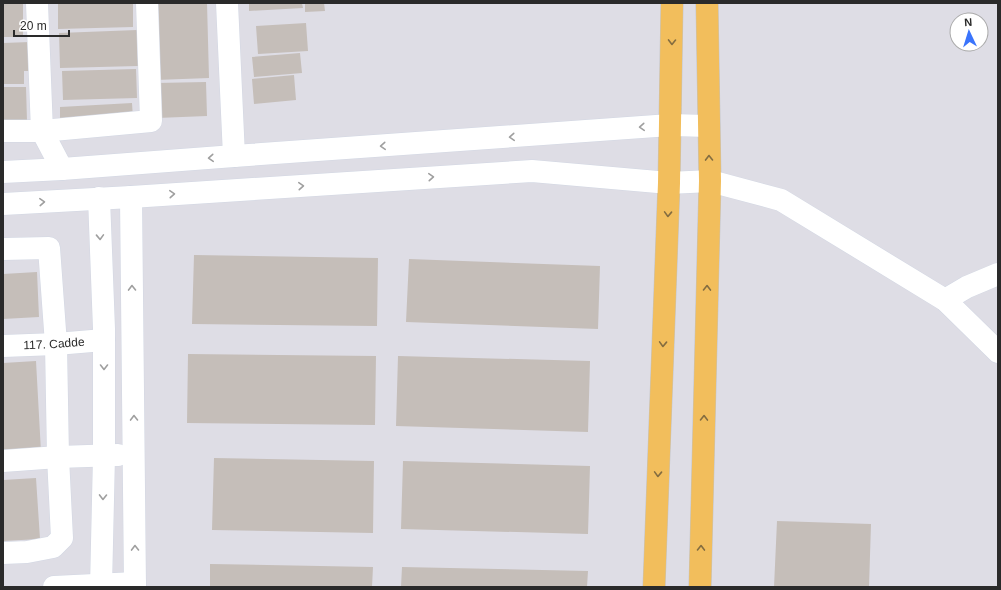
<svg xmlns="http://www.w3.org/2000/svg" width="1001" height="590" font-family="Arial,sans-serif">
	<rect width="100%" height="100%" fill="#ede4dc"/>
	<path fill="#dedde5" fill-rule="evenodd" d="M 3,3 L 998,3 L 998,587 L 3,587 ZM 957,20 L 981,20 L 981,44 L 957,44 Z"/>
	<path fill="#c5beb9" d="M 3,3 L 23,3 L 23,37 L 3,37 Z
		M 58,3 L 133,3 L 133,27 L 58,29 Z
		M 155,3 L 207,3 L 209,78 L 156,80 Z
		M 249,3 L 302,3 L 303,8 L 249,11 Z
		M 305,3 L 324,3 L 325,11 L 305,12 Z
		M 306,23 L 308,51 L 258,54 L 256,26 Z
		M 137,30 L 138,66 L 60,68 L 59,33 Z
		M 30,42 L 31,71 L 24,71 L 24,84 L 3,84 L 3,43 Z
		M 300,53 L 302,73 L 254,77 L 252,57 Z
		M 136,69 L 137,98 L 63,100 L 62,71 Z
		M 294,75 L 296,100 L 254,104 L 252,79 Z
		M 206,82 L 207,116 L 157,118 L 156,83 Z
		M 3,87 L 26,87 L 27,121 L 3,121 Z
		M 132,103 L 133,119 L 60,123 L 60,107 Z
		M 194,255 L 378,258 L 377,326 L 192,324 Z
		M 409,259 L 600,266 L 598,329 L 406,322 Z
		M 37,272 L 39,317 L 3,319 L 3,274 Z
		M 188,354 L 376,356 L 375,425 L 187,423 Z
		M 398,356 L 590,361 L 588,432 L 396,426 Z
		M 36,361 L 41,452 L 3,454 L 3,363 Z
		M 214,458 L 374,461 L 373,533 L 212,530 Z
		M 403,461 L 590,466 L 588,534 L 401,529 Z
		M 36,478 L 40,539 L 3,541 L 3,480 Z
		M 777,521 L 871,524 L 869,587 L 774,587 Z
		M 210,564 L 373,567 L 372,587 L 210,587 Z
		M 402,567 L 588,571 L 587,587 L 401,587 Z"/>
	<g fill="none" stroke-linecap="round" stroke-linejoin="round">
		<g stroke="#d2d7e3" stroke-width="23">
			<g id="minor">
				<path d="M 37,3 L 42,131 L 62,169"/>
				<path d="M 227,3 L 234,156"/>
				<path d="M 3,131 L 42,131 L 151,121 L 147,3"/>
				<path d="M 3,172 L 62,169 L 234,156 L 670,125 L 709,126"/>
				<path d="M 131,197 L 135,587"/>
				<path d="M 99,198 L 104,329 L 104,456 L 101,587"/>
				<path d="M 3,204 L 131,197 L 532,171 L 669,183 L 710,181 L 781,200 L 945,300 L 998,352"/>
				<path d="M 3,249 L 49,248 L 56,344 L 58,457 L 62,538 L 53,547 L 27,552 L 3,553"/>
				<path d="M 945,300 L 967,287 L 998,274"/>
				<path id="s1" d="M 3,346 L 56,344 L 104,340"/>
				<path d="M 3,461 L 58,457 L 118,455"/>
				<path d="M 54,587 L 135,583"/>
			</g>
		</g>
		<g stroke="#c3c3c3" stroke-width="23">
			<path id="major" d="M 654,587 L 669,183 L 672,3
				M 700,587 L 710,181 L 707,3"/>
		</g>
		<use href="#minor" stroke="#fff" stroke-width="22"/>
		<use href="#major" stroke="#f2be5c" stroke-width="22"/>
	</g>
	<defs><path id="oneway-chevron" d="M-2-3.5L2.5 0L-2 3.5" fill="none" stroke-width="1.6" stroke-linecap="round" stroke-linejoin="round"/></defs>
	<g stroke="#846d40">
		<use href="#oneway-chevron" transform="translate(672 42) rotate(91)"/>
		<use href="#oneway-chevron" transform="translate(709 158) rotate(-91)"/>
		<use href="#oneway-chevron" transform="translate(668 214) rotate(92)"/>
		<use href="#oneway-chevron" transform="translate(707 288) rotate(-89)"/>
		<use href="#oneway-chevron" transform="translate(663 344) rotate(92)"/>
		<use href="#oneway-chevron" transform="translate(704 418) rotate(-89)"/>
		<use href="#oneway-chevron" transform="translate(658 474) rotate(92)"/>
		<use href="#oneway-chevron" transform="translate(701 548) rotate(-89)"/>
	</g>
	<g stroke="#9f9f9f">
		<use href="#oneway-chevron" transform="translate(642 127) rotate(176)"/>
		<use href="#oneway-chevron" transform="translate(512 137) rotate(176)"/>
		<use href="#oneway-chevron" transform="translate(383 146) rotate(176)"/>
		<use href="#oneway-chevron" transform="translate(211 158) rotate(176)"/>
		<use href="#oneway-chevron" transform="translate(431 177) rotate(-4)"/>
		<use href="#oneway-chevron" transform="translate(301 186) rotate(-4)"/>
		<use href="#oneway-chevron" transform="translate(172 194) rotate(-4)"/>
		<use href="#oneway-chevron" transform="translate(42 202) rotate(-3)"/>
		<use href="#oneway-chevron" transform="translate(100 237) rotate(88)"/>
		<use href="#oneway-chevron" transform="translate(132 288) rotate(-91)"/>
		<use href="#oneway-chevron" transform="translate(104 367) rotate(90)"/>
		<use href="#oneway-chevron" transform="translate(134 418) rotate(-91)"/>
		<use href="#oneway-chevron" transform="translate(103 497) rotate(91)"/>
		<use href="#oneway-chevron" transform="translate(135 548) rotate(-91)"/>
	</g>
	<g text-anchor="middle" dominant-baseline="central" stroke-width="4" stroke-linejoin="round" paint-order="stroke">
		<g font-size="12" fill="#2a2a2a" stroke="#fff">
			<text stroke="none"><textPath href="#s1" startOffset="51">117. Cadde</textPath></text>
		</g>
	</g>
	<rect width="1001" height="590" fill="none" stroke="#2a2a2a" stroke-width="8"/>
	<g transform="translate(969 32) rotate(356)"><circle r="19" fill="#ffffff" stroke="#aaaaaa"/>
	<path d="M0-3L7 15L0 10L-7 15Z" fill="#3a74fc"/>
	<text y="-6" font-size="11" font-weight="bold" text-anchor="middle" fill="#2a2a2a">N</text>
	</g>
	<path d="M14 30v6h55v-6" fill="none" stroke="#2a2a2a" stroke-width="2"/>
	<text x="20" y="30" font-size="12" fill="#2a2a2a" stroke="#ffffff" stroke-width="3" paint-order="stroke">20 m</text>
</svg>
